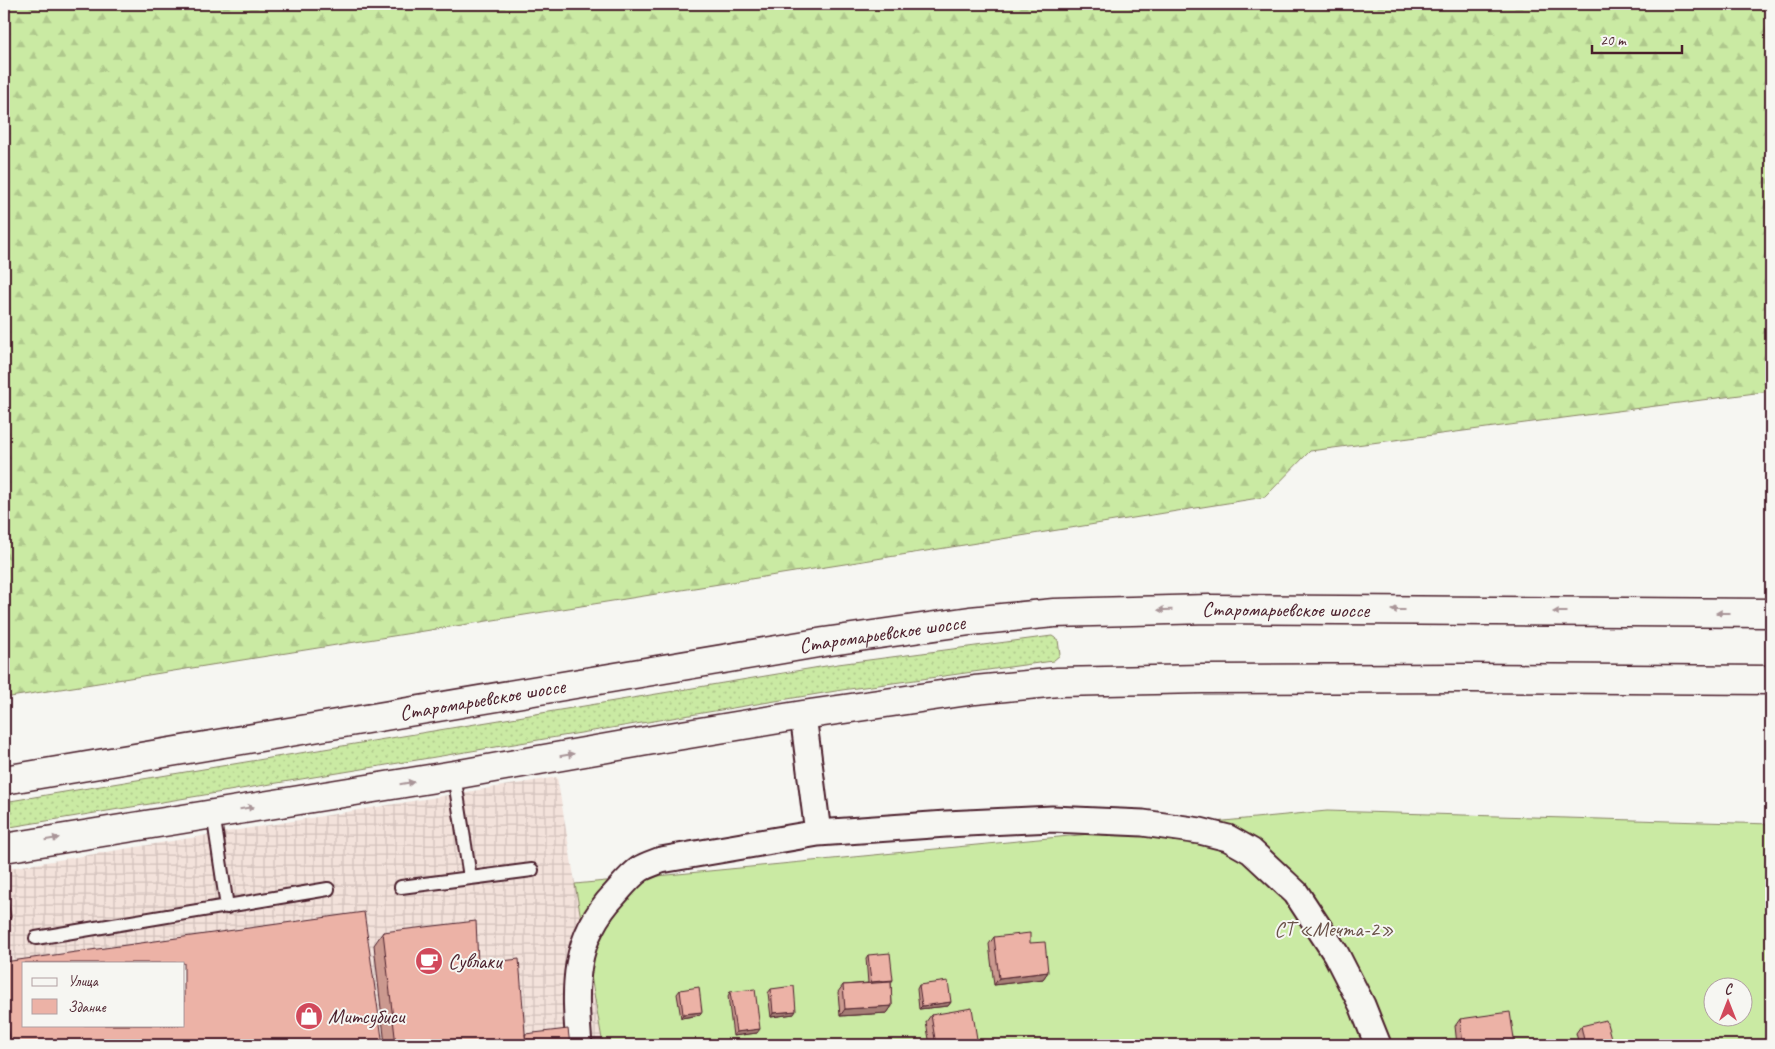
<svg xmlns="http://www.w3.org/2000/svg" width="1775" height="1049" font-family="Caveat,sans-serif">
	<defs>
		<pattern id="industrial-grid" width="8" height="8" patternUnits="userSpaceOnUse" patternTransform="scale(1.25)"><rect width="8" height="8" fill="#f3e2db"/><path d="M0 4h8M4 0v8" fill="none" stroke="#d2c1bc"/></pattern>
		<pattern id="grass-dots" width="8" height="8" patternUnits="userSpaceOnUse" patternTransform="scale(1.25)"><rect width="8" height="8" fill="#caeaa3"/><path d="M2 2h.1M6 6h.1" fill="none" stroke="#afc88c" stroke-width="1.8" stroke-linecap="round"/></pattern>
		<pattern id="forest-firs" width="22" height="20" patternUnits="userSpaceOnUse" patternTransform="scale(1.25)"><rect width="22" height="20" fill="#caeaa3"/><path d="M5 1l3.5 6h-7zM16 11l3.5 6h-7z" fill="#afc88c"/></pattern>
	</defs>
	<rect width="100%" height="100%" fill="#f6f6f2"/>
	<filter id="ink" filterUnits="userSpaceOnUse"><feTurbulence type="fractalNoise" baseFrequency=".02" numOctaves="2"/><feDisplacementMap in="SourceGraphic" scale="10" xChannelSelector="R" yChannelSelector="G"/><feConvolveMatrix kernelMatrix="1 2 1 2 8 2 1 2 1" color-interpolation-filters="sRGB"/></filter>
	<g filter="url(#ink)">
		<path fill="url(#industrial-grid)" fill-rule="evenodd" d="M 557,777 L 603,1045 L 4,1045 L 4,869 ZM 24,963 L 184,963 L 184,1025 L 24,1025 Z"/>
		<path fill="url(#grass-dots)" stroke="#8a8467" d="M 1052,636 L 1058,640 L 1060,655 L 1053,661 L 842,690 L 4,828 L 4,802 L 838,664 Z"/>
		<path fill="url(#forest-firs)" stroke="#8a8467" d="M 4,4 L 1771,4 L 1771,391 L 1310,451 L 1265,497 L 4,698 Z"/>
		<path fill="#caeaa3" stroke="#8a8467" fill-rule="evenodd" d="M 1327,811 L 1771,824 L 1771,1045 L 603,1045 L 575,884 ZM 1712,986 L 1742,986 L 1742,1016 L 1712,1016 Z"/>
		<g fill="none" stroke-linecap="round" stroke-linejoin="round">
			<g stroke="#4a1f2b" stroke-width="16">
				<path id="lane" d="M 454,775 L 470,877
					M 213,813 L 227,907
					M 401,887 L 532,870
					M 36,938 L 328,889"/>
			</g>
			<g stroke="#4a1f2b" stroke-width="29">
				<path id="street" d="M 803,715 L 818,833
					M 579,1045 C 574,987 572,939 615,894 C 622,886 631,875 640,869 C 646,865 654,863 661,860 L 818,833 L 946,824 L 1052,819 L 1143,823 L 1200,831 L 1228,838 L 1251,851 L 1296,893 L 1336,954 L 1362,1005 L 1378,1045"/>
			</g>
			<g stroke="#4a1f2b" stroke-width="31">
				<g id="primary">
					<path id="s1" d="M 4,780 L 824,642 L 970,621 L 1054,613 L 1209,609 L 1771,613"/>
					<path d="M 4,848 L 454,775 L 664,738 L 803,715 L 975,690 L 1058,682 L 1202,679 L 1470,678 L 1771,680"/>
				</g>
			</g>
			<use href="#lane" stroke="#f6f6f2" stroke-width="12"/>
			<use href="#street" stroke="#f6f6f2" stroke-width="25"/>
			<use href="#primary" stroke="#f6f6f2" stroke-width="28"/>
		</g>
		<path fill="#cb998f" stroke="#4a1f2b" d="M 383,932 L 478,964 L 525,1034 L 570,1045 L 385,1045 L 374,945 Z
			M 994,937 L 1048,972 L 1043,979 L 994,985 L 989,944 Z
			M 868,955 L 891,983 L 892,1006 L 887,1013 L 840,1016 L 838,992 L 843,985 L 868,983 L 866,958 Z
			M 4,962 L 383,1045 L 4,1045 Z
			M 919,985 L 951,1002 L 948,1006 L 919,1009 L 917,989 Z
			M 771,989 L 794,1014 L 771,1017 L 768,993 Z
			M 680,990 L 702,1012 L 700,1015 L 681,1018 L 677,994 Z
			M 730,992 L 757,1033 L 733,1036 L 728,996 Z
			M 931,1015 L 978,1045 L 930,1045 L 926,1022 Z
			M 1460,1019 L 1515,1045 L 1457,1045 L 1455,1026 Z
			M 1581,1026 L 1613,1045 L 1579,1045 L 1576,1033 Z"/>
		<path fill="#a57d74" stroke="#4a1f2b" d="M 11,917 L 9,921 L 4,922 L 4,919 Z
			M 1048,972 L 1043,979 L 994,985 L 999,978 Z
			M 893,980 L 890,984 L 868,986 L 871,982 Z
			M 951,1002 L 948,1006 L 919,1009 L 922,1006 Z
			M 892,1006 L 887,1013 L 840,1016 L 845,1009 Z
			M 796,1011 L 794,1014 L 771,1017 L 773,1013 Z
			M 702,1012 L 700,1015 L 681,1018 L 683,1014 Z
			M 760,1029 L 757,1033 L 733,1036 L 736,1032 Z"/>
		<path fill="#ecb2a6" stroke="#4a1f2b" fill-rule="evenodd" d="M 4,896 L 7,896 L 11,917 L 4,919 Z
			M 364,912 L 383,1045 L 11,1045 L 4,999 L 4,962 ZM 24,963 L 184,963 L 184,1025 L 24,1025 Z
			M 476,921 L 478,964 L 519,959 L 526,1045 L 396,1045 L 383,932 Z
			M 1030,933 L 1030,943 L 1045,942 L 1048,972 L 999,978 L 994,937 Z
			M 890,953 L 893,980 L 871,982 L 868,955 Z
			M 948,981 L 951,1002 L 922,1006 L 919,985 Z
			M 891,982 L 892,1006 L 845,1009 L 843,985 Z
			M 794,986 L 796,1011 L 773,1013 L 771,989 Z
			M 699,987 L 702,1012 L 683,1014 L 680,990 Z
			M 755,989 L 760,1029 L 736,1032 L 730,992 Z
			M 972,1008 L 978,1045 L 936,1045 L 931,1015 Z
			M 1510,1012 L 1515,1045 L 1463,1045 L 1460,1019 Z
			M 1606,1020 L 1613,1045 L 1585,1045 L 1581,1026 Z
			M 568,1029 L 570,1045 L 526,1045 L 525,1034 Z"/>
		<defs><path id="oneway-solid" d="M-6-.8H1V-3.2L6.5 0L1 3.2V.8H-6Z" transform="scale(1.25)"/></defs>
		<g fill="#a99598">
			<use href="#oneway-solid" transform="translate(1165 610) rotate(179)"/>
			<use href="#oneway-solid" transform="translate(1398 610) rotate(-180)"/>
			<use href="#oneway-solid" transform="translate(1560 612) rotate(-180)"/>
			<use href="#oneway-solid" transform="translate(1723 613) rotate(-180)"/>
			<use href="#oneway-solid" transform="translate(567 755) rotate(-10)"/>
			<use href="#oneway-solid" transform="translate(407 783) rotate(-9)"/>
			<use href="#oneway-solid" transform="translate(247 808) rotate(-9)"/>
			<use href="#oneway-solid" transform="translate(52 839) rotate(-10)"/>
		</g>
	</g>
	<defs>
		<g id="cafe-disc" transform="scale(1.4375)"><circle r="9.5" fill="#d1495b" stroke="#f6f6f2"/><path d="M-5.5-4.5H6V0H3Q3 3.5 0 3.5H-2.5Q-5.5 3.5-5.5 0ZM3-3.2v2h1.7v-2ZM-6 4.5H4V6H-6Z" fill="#fff"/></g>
		<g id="shop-disc" transform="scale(1.4375)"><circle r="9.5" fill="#d1495b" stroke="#f6f6f2"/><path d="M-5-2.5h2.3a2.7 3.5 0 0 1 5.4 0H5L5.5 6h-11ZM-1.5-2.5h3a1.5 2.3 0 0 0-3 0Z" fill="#fff"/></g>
	</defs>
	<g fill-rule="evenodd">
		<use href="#cafe-disc" x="429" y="961"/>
		<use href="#shop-disc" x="309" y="1016"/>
	</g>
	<g text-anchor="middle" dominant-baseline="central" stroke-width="4" stroke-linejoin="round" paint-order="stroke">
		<g font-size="21" fill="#4a1f2b" stroke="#f6f6f2">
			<text stroke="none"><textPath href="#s1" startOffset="1295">Старомарьевское шоссе</textPath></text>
			<text stroke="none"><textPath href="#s1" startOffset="890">Старомарьевское шоссе</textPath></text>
			<text stroke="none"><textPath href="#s1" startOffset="485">Старомарьевское шоссе</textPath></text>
		</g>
		<g font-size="21" fill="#6a5249" stroke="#f6f6f2">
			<text x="1334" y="929">СТ «Мечта-2»</text>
		</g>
		<g font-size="21" fill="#4a1f2b" stroke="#f6f6f2" text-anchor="start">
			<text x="448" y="961">Сувлаки</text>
			<text x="328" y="1016">Митсубиси</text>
		</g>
	</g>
	<rect width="1775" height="1049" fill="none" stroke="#f6f6f2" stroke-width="20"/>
	<rect x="10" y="10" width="1755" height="1029" fill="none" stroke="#4a1f2b" stroke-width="2" filter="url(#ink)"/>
	<rect x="22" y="962" width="162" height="65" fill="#f6f6f2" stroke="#b1a0a2"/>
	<rect x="32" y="978" width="25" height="8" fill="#f6f6f2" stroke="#b1a0a2"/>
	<text x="68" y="986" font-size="15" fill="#4a1f2b">Улица</text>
	<rect x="32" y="999" width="25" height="15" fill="#ecb2a6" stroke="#b1a0a2"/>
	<text x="68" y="1012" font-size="15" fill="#4a1f2b">Здание</text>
	<g transform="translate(1728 1002)"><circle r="24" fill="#f6f6f2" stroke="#b1a0a2"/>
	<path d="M0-4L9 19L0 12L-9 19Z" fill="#d1495b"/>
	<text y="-8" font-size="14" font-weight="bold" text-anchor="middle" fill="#4a1f2b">С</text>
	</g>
	<path d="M1592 45v8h90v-8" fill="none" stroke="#4a1f2b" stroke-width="2.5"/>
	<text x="1600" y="45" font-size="15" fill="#4a1f2b" stroke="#f6f6f2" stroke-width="4" paint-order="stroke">20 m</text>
</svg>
